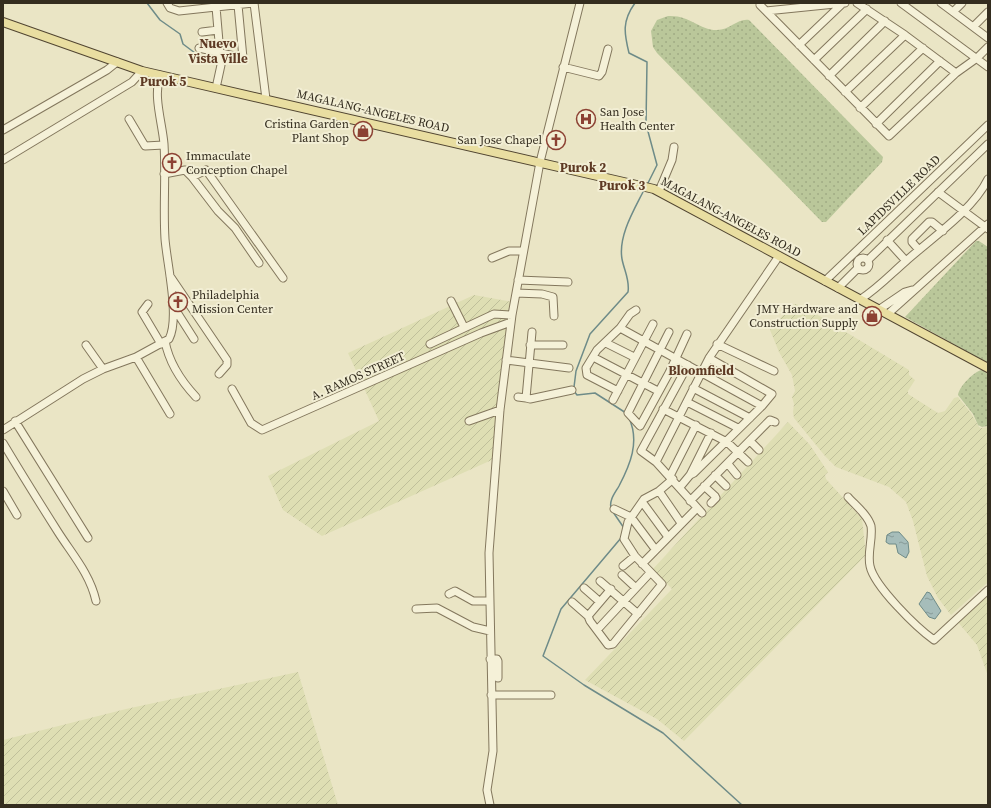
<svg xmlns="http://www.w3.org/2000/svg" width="991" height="808" font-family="'Source Serif 4',serif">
	<defs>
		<pattern id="farmland-furrows" width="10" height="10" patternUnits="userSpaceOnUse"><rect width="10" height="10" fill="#dedeb3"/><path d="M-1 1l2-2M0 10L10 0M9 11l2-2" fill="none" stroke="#bfbf9a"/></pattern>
		<pattern id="grass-dots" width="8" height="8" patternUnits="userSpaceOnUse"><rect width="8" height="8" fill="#bac79a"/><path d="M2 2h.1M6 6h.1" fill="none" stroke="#a0ab84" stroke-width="1.8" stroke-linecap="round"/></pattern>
		<pattern id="water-ripples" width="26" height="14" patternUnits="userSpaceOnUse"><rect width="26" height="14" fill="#a6bdba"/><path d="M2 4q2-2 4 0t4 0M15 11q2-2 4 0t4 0" fill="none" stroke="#889a97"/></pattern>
	</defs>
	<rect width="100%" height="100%" fill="#eae5c5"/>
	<path fill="url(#farmland-furrows)" d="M 474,295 L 513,302 L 494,459 L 322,536 L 283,510 L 268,476 L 379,421 L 348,353 Z
		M 796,304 L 811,311 L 909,370 L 909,375 L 915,380 L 908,391 L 908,394 L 938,413 L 945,411 L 954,398 L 958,397 L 971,413 L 979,427 L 981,428 L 988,427 L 988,582 L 951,615 L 938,598 L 927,576 L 913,521 L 906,502 L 889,487 L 836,467 L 825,456 L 794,418 L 793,412 L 794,404 L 792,397 L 795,391 L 792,375 L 779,352 L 770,330 L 792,305 Z
		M 788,422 L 810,445 L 828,472 L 825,475 L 826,479 L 862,519 L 866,555 L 684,741 L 657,719 L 585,680 L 672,589 L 653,569 Z
		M 988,593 L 988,676 L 977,645 L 957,621 Z
		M 298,672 L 338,805 L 3,805 L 3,740 L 126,709 Z"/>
	<path fill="url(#grass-dots)" d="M 668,16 C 691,15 698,30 717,30 C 730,30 738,18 749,20 L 883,157 L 882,162 L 826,222 L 822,222 L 657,53 L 653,47 L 651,31 L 657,20 Z
		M 976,241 L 979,241 L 988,247 L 988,363 L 905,317 Z
		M 982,370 L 988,374 L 988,426 L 982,427 L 978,425 L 973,414 L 958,395 C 959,387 974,371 982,370 Z"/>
	<path fill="url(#water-ripples)" stroke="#6e8b88" d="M 892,532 L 899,532 L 908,542 L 909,552 L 906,558 L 898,553 L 896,544 L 889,544 L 886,542 L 887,535 Z
		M 927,592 L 930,593 L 941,611 L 935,619 L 929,617 L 919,604 Z"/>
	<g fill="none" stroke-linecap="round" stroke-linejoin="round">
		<path stroke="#6e8b88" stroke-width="1.5" d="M 147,3 L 160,20 L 180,34 L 183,44 L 195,53
			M 635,3 C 622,21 624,33 629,53 L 647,62 L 646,124 L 657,165 L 647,185
			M 574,387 L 576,371 L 590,334 L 628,292 C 630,280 624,270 622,259 C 618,236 634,210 644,190
			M 574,391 L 577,395 L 595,393 L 626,413
			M 611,508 C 609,500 615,493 619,486 C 630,465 640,442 629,418
			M 613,512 L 624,528
			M 621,538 L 561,609 L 543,656 L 584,685 L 663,733 L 742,805"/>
		<g stroke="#83775d" stroke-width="9">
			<path id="minor" d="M 167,3 L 170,8 L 179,11 L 253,3
				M 254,3 L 266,99
				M 857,3 L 905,35 L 956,73
				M 901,3 L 988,67
				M 941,3 L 988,38
				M 760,5 L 889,136 L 956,73 L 977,58 L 988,47
				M 216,7 L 221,65 L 216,88
				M 766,11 L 845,3
				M 954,11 L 962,3
				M 974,26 L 988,12
				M 202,32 L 218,30
				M 799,45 L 842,4
				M 199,48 L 243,58 L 238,5
				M 814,60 L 867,9
				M 563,67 L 599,76 L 602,72 L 608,49
				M 829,76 L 885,21
				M 845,92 L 905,35
				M 860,108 L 923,48
				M 129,119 L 145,146 L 164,145
				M 876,124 L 940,61
				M 3,130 L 107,70 L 117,62
				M 3,160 L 132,82 L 142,71
				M 164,174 L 185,170 L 192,177 L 206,170 L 283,278
				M 192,177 L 218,211 L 235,228 L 259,263
				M 659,191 L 672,160 L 674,147
				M 938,192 L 988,229
				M 887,240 L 906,261
				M 919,250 L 912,242 L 912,239 L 929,222 L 932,222 L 943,231
				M857 264a6 6 0 1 1 12 0a6 6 0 1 1-12 0Z
				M 492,258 L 509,251 L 523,251
				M 868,260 L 988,144
				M 170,276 L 227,360 L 227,365 L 219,374
				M 518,280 L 568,282
				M 825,281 L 988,125
				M 838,288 L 858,268
				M 516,293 L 542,294 L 553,297 L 554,316
				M 861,299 C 878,288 891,274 906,261 C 932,238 973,210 988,179
				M 451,301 L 464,327
				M 148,304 L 142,312 L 161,344
				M 173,306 L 194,339
				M 880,309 L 905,292 L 912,290
				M 889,313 L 988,224
				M 620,328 L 762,406
				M 532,332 L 526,398 L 530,399 L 572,390
				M 669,332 L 628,413 L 640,426 L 669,373 L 687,334
				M 165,341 C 169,363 182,382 196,397
				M 606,343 L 634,357
				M 430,344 L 494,314 L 512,315
				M 717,344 L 774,371
				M 86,345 L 103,369
				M 530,345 L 563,345
				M 136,357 L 170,414
				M 593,357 L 658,391
				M 506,360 L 569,368
				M 688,365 L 641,451 L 656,462 L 702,513
				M 693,388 L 750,418
				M 232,389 L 251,423 L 262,430 L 481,333 L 511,322
				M 618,391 L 587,375 L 586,368 L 597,350 L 620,328 L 630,314 L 636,310
				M 518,397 L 526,398
				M 613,400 L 653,324
				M 687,402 L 738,428
				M 663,409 L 727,442 L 748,462
				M 15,421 L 88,538
				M 469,421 L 500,410
				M 3,430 L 83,379 L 103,369 L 136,357 L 169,339 C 180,318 167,264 165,239 C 163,208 166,176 164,144 C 162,121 153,97 160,75
				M 750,441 L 759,450
				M 3,443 C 21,473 39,502 58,532 C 72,554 90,574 96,601
				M 656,462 L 709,358 L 779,256
				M 728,464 L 737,475
				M 690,475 L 694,473 L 762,406 L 772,394 L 709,358
				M 715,475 L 726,486
				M 670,476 L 696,425
				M 704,486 L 715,496 L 716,498 L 711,503
				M 680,487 L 690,475 L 711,433
				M 3,491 L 17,515
				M 659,491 L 681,523
				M 848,497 C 855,505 868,515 871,526 C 873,539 867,553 870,566 C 874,586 917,628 934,640 L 988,590
				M 690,501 L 770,420 L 775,422
				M 643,503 L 668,537
				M 614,509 L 631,517 L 655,549
				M 642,564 L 697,508
				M 623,566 L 635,556
				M 622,575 L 636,588
				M 600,581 L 638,614
				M 584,588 L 600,602
				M 449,594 L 455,591 L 473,601 L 489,601
				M 572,602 L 588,616 L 590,621 L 608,645 L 613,644 L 662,584 L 635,556 L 624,539 L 628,522 L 644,499 L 659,491 L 673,479
				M 416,609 L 437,608 L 473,627 L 490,631
				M 588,616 L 611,589
				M 597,630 L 650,573
				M 490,659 L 497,659 L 498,661 L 498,678
				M 491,695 L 551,695
				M 490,805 L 487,790 L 493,751 L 489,553 L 500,410 L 512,315 L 540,162 L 580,3"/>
		</g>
		<g stroke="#514531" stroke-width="10">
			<path id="major" d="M 3,22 L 142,71 L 654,189 L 988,368"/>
		</g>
		<use href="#minor" stroke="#f5f1d8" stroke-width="7"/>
		<use href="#major" stroke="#e9dea1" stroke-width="8"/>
	</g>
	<defs>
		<g id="hospital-ring" transform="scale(1)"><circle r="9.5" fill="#f2eed4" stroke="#8c4133" stroke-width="1.5"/><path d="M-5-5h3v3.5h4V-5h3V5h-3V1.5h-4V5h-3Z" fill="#8c4133"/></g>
		<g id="shop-ring" transform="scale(1)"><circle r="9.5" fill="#f2eed4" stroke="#8c4133" stroke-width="1.5"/><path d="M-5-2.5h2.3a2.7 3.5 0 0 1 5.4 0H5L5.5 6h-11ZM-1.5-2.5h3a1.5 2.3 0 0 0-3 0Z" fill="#8c4133"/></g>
		<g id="church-ring" transform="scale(1)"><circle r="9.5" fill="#f2eed4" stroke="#8c4133" stroke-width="1.5"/><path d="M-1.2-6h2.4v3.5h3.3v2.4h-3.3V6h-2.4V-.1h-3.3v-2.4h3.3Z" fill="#8c4133"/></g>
	</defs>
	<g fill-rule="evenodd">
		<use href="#hospital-ring" x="586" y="119"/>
		<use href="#shop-ring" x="363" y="131"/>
		<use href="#church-ring" x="556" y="140"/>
		<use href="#church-ring" x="172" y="163"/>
		<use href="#church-ring" x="178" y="302"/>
		<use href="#shop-ring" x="872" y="316"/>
	</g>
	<g text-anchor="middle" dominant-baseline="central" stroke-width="4" stroke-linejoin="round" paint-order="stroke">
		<g font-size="12" fill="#342d1f" stroke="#f2eed4">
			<text transform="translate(373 111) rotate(13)">MAGALANG-ANGELES ROAD</text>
			<text transform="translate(899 195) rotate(-44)">LAPIDSVILLE ROAD</text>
			<text transform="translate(731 217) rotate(28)">MAGALANG-ANGELES ROAD</text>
			<text transform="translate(358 376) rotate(-24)">A. RAMOS STREET</text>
		</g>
		<g font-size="12" fill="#342d1f" stroke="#f2eed4" text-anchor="start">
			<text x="600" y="112">San Jose<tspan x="600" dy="14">Health Center</tspan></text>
			<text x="349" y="124" text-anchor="end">Cristina Garden<tspan x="349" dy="14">Plant Shop</tspan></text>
			<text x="542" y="140" text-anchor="end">San Jose Chapel</text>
			<text x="186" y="156">Immaculate<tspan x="186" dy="14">Conception Chapel</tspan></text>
			<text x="192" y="295">Philadelphia<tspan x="192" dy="14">Mission Center</tspan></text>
			<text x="858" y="309" text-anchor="end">JMY Hardware and<tspan x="858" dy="14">Construction Supply</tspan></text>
		</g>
		<g font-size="13" font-weight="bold" fill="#5d3923" stroke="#f2eed4">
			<text x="218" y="43">Nuevo<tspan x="218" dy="15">Vista Ville</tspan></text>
			<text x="163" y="81">Purok 5</text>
			<text x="583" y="167">Purok 2</text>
			<text x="622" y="185">Purok 3</text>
			<text x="701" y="370">Bloomfield</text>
		</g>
	</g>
	<rect width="991" height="808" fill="none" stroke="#342d1f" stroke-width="8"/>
</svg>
